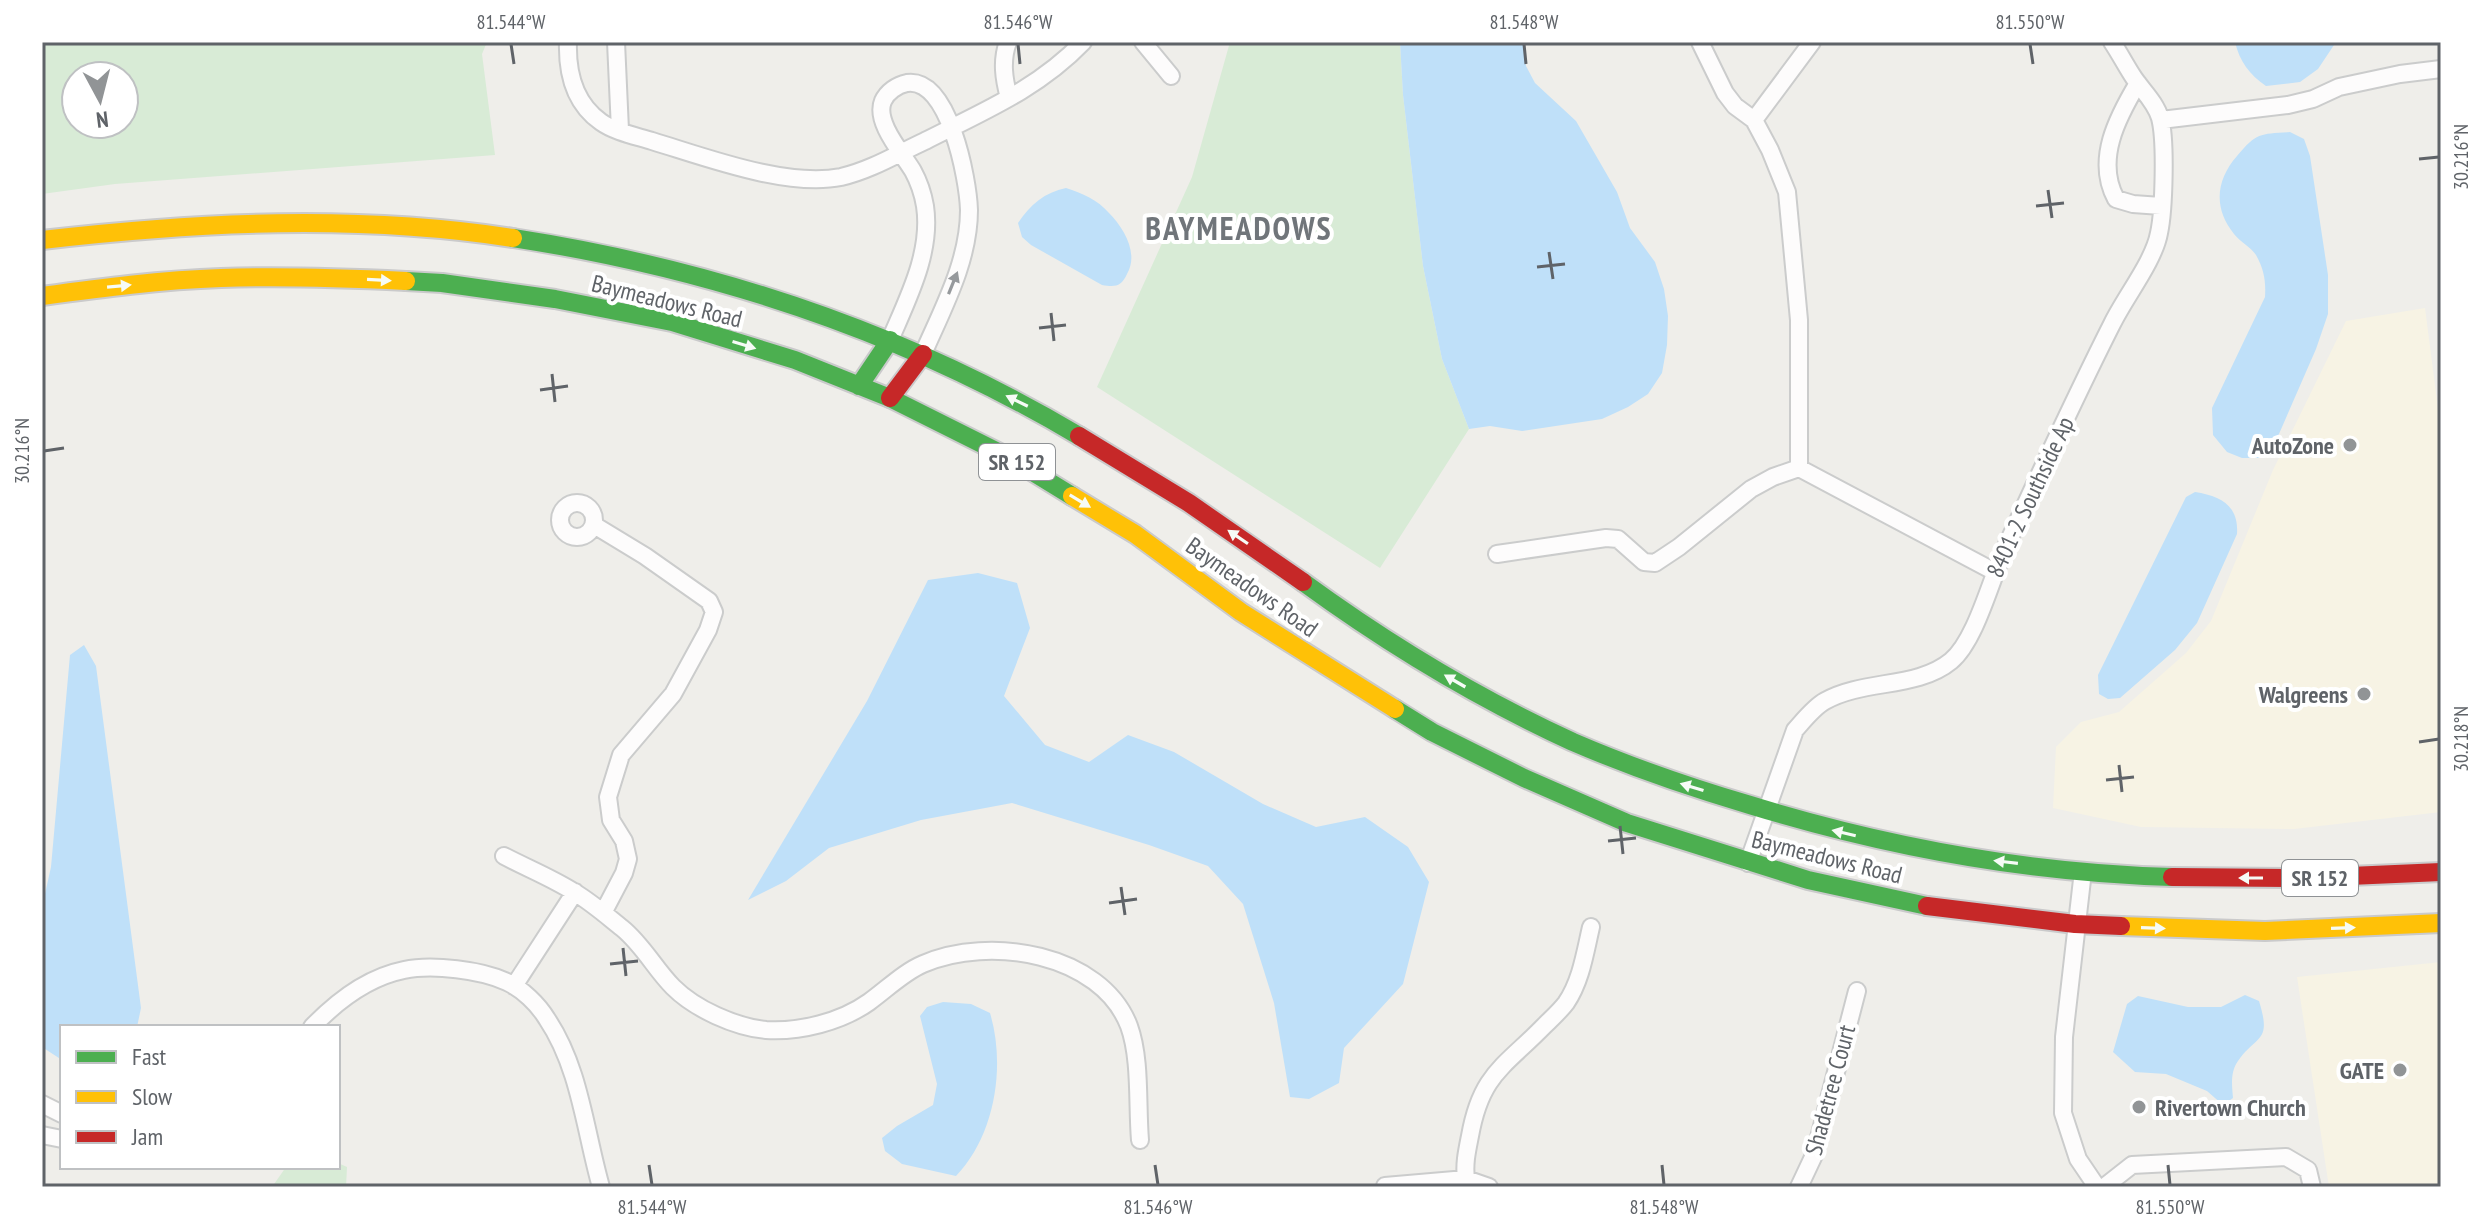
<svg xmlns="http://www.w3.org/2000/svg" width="2483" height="1229" font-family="'PT Sans Narrow',sans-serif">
	<rect width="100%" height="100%" fill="#efeeea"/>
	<path fill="#f7f3e4" d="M 2425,308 L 2441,432 L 2441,812 L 2294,829 L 2141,827 L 2053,808 L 2056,747 L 2081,722 L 2119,712 L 2186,653 L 2211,621 L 2273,470 L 2346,321 Z
		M 2441,962 L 2441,1187 L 2329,1187 L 2297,977 Z"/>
	<path fill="#d8ebd6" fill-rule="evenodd" d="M 42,42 L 487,42 L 482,54 L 495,155 L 115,184 L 42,194 ZM 76,76 L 124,76 L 124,124 L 76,124 Z
		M 1230,42 L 1400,42 L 1403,95 L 1423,266 L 1442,359 L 1469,429 L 1380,568 L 1097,387 L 1192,177 Z
		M 338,1163 L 347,1167 L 346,1187 L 272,1187 L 286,1167 L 338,1167 Z"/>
	<path fill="#bfe0f9" d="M 1400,42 L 1523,42 L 1526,66 L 1535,83 L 1576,121 L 1617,192 L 1630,228 L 1655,262 L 1664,289 L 1668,316 L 1667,345 L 1662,373 L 1648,394 L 1628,407 L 1602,419 L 1522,431 L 1490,426 L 1469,429 L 1442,359 L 1423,266 L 1403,95 Z
		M 2235,42 L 2336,42 L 2318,69 L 2300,82 L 2266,86 C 2249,74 2240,62 2235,42 Z
		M 2290,132 L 2304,139 L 2310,156 L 2328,275 L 2328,314 L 2316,349 L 2272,450 L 2259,458 L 2242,458 L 2227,452 L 2213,435 L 2212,408 L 2265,297 C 2266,281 2264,269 2256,255 C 2251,247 2240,242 2234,234 C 2213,208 2216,180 2237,156 C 2257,132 2260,134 2290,132 Z
		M 1066,188 C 1082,193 1098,200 1109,213 C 1124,228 1139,254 1127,274 C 1121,287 1115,287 1102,285 L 1031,245 L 1022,237 L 1018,223 C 1030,205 1045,192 1066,188 Z
		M 2195,492 C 2221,496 2239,506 2237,534 L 2197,623 L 2175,650 L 2120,698 L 2108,699 L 2099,694 L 2098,675 L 2186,497 Z
		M 978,573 L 1017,583 L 1030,628 L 1004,696 L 1045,745 L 1089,762 L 1128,735 L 1174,752 L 1263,804 L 1316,827 L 1365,817 L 1408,847 L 1429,882 L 1403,984 L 1344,1048 L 1339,1083 L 1309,1099 L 1290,1097 L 1274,1003 L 1243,904 L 1208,866 L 1149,845 L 1012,803 L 921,820 L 829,848 L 786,881 L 748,900 L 867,701 L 928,580 Z
		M 84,645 L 96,666 L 141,1008 L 137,1027 L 62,1027 L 62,1060 L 42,1047 L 42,907 L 51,867 L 70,655 Z
		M 2245,995 L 2259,1001 C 2272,1043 2257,1034 2238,1061 C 2230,1072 2232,1086 2233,1098 L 2223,1105 L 2207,1091 L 2166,1074 L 2135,1072 L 2113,1052 L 2127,1004 L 2138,996 L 2188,1007 L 2221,1007 Z
		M 943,1002 L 971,1004 L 990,1013 C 1006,1066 995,1136 956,1176 L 902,1164 L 885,1151 L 882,1138 L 897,1126 L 933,1105 L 937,1084 L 920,1016 L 927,1007 Z"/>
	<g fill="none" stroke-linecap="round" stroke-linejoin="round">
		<g stroke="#cbcccc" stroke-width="20">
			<path id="street" d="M 568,42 C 567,73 574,103 601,122 C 615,132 636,136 652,141 C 705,157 787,188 841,177 C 871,170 897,154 925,141 C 982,112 1038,89 1083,42
				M 616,42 L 620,130
				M 1008,42 C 1001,61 1004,79 1009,98
				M 1143,42 L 1171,76
				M 1700,42 L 1725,93 L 1735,106 L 1754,120 L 1770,150 L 1787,192 L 1799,320 L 1799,468
				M 2138,83 C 2117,118 2095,160 2116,199 L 2133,204 L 2161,206
				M 1754,120 L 1812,42
				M 2161,120 L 2288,105 L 2313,99 L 2339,87 L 2400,74 L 2441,69
				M 890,340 C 908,298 932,252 925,206 C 923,194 919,182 913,171 C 903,154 874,122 883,101 C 887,92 897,85 907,83 C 949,77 968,179 969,210 C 969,261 943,308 923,354
				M 1799,468 L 1995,572
				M560 520a17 17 0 1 1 34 0a17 17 0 1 1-34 0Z
				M 594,525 L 645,556 L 709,601 L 714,612 L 708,630 L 673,694 L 621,755 L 608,797 L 611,820 L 624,841 L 628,859 L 624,873 L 603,913
				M 1497,554 L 1606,538 L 1618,539 L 1644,562 L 1655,563 L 1679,547 L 1751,489 L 1773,477 L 1799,468
				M 504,856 C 527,868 552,878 574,892 C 591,902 607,916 622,928 C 643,945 655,969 673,987 C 695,1009 735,1027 766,1030 C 800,1032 841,1022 869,1002 C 887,989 904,972 923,964 C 989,935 1101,953 1129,1026 C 1141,1059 1137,1105 1140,1140
				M 1748,863 L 1795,730 C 1804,720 1814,707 1825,701 C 1864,679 1917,689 1951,661 C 1975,641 1990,583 2003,553 C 2039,476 2074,399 2112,324 C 2125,297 2154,261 2159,233 C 2164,210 2166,140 2160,118 C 2156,103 2143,91 2134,78 C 2126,66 2120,54 2112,42
				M 2083,871 L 2064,1037 L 2063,1113 L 2078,1159 L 2097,1187
				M 514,986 L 575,892
				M 312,1027 C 337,1001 369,977 404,970 C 432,964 482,970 507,982 C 522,989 538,1004 547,1019 C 580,1068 585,1131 601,1187
				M 42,1104 L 62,1114
				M 42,1135 L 62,1139
				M 1466,1179 C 1464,1164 1467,1151 1470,1136 C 1481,1074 1504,1067 1544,1026 C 1551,1019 1560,1011 1566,1003 C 1581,981 1585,953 1591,927
				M 1385,1186 L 1466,1179 L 1489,1187
				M 1799,1187 L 1815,1153 L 1857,991
				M 2104,1187 L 2132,1165 L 2286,1157 L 2308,1170 L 2312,1187"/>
		</g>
		<g stroke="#cacacb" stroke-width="22">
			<path id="fast" d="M 513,238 C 714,269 904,332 1079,436
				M 406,281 L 442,283 L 555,299 L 672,322 L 795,360 L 890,398 L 1010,458 L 1072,496
				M 859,386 L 890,340
				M 1303,582 C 1388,644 1477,698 1573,742 C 1631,767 1689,787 1750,805 C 1887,847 2028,873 2172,877
				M 1395,709 L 1432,732 L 1524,778 L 1627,823 L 1808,880 L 1927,906"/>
		</g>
		<g stroke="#cacacb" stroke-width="22">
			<path id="slow" d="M 42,240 C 198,222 357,214 513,238
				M 42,296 C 101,288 161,280 221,278 C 283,276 344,278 406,281
				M 1072,496 L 1135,534 L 1241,612 L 1395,709
				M 2121,926 L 2265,931 L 2441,923"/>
		</g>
		<g stroke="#cacacb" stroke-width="22">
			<path id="jam" d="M 890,398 L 923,354
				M 1079,436 L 1189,503 L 1303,582
				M 2172,877 L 2304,878 L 2441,872
				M 1927,906 L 2075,924 L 2121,926"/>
		</g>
		<use href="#street" stroke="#fdfcfc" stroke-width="16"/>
		<use href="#fast" stroke="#4caf50" stroke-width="18"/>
		<use href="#slow" stroke="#ffc107" stroke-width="18"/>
		<use href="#jam" stroke="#c62828" stroke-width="18"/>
	</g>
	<defs><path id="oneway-solid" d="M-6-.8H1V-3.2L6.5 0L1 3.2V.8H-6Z" transform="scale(2)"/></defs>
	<g fill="#f6fbf6">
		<use href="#oneway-solid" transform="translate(379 280) rotate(3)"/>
		<use href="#oneway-solid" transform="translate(119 286) rotate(-5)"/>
		<use href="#oneway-solid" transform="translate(744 345) rotate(17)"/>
		<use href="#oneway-solid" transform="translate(1017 401) rotate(-154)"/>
		<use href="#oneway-solid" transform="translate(1080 501) rotate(31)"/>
		<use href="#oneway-solid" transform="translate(1238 537) rotate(-146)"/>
		<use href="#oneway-solid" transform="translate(1455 681) rotate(-150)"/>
		<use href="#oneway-solid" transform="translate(1692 787) rotate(-163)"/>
		<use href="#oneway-solid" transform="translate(1844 833) rotate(-167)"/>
		<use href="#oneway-solid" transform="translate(2006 862) rotate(-173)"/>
		<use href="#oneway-solid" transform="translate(2251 878) rotate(-180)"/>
		<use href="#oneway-solid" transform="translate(2153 928) rotate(2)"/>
		<use href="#oneway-solid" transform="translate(2343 928) rotate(-2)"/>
	</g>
	<use fill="#96999c" href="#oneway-solid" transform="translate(953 283) rotate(-68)"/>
	<path fill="none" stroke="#5f6368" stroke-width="3" d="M 511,44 L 514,64M 1018,44 L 1020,64M 1524,44 L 1526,64M 2030,44 L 2033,64M 2419,159 L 2439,157M 2048,190 L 2052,218M 2036,206 L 2064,203M 1549,252 L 1553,279M 1537,267 L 1565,264M 1051,313 L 1054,341M 1039,328 L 1066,325M 552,374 L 555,402M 540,390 L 568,386M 44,451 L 64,448M 2419,742 L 2439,739M 2119,765 L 2122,792M 2106,780 L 2134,777M 1620,826 L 1623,854M 1608,841 L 1636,838M 1121,887 L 1125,915M 1109,903 L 1137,899M 623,948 L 626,976M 610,964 L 638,961M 649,1165 L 652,1185M 1155,1165 L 1158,1185M 1662,1165 L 1664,1185M 2168,1165 L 2170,1185"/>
	<g fill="#919496" stroke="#fff" stroke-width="3">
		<circle cx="2350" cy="445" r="8"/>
		<circle cx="2364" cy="694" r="8"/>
		<circle cx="2400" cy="1070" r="8"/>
		<circle cx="2139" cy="1107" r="8"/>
	</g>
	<g text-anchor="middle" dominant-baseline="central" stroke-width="8" stroke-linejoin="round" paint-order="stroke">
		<g fill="#fff" stroke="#8f9295" stroke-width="2">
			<rect x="979" y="444" width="76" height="36" rx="6"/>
			<rect x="2282" y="860" width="76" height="36" rx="6"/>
		</g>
		<g font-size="22" font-weight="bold" fill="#5f6368">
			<text x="1017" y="462">SR 152</text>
			<text x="2320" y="878">SR 152</text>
		</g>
		<g font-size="24" fill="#5f6368" stroke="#fff">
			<text transform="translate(667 301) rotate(14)">Baymeadows Road</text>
			<text transform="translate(2030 497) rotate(-65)">8401-2 Southside Ap</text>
			<text transform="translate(1252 587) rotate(35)">Baymeadows Road</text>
			<text transform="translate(1827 857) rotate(14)">Baymeadows Road</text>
			<text transform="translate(1830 1090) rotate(-75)">Shadetree Court</text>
		</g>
		<g font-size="24" font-weight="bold" fill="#5f6368" stroke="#fff" text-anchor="end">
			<text x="2334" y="445">AutoZone</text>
			<text x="2348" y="694">Walgreens</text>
			<text x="2384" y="1070">GATE</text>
			<text x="2155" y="1107" text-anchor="start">Rivertown Church</text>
		</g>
		<g font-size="32" font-weight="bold" letter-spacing="2" fill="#70757a" stroke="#fff">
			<text x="1239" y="228">BAYMEADOWS</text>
		</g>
	</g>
	<rect width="2483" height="1229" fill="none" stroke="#ffffff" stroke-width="88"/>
	<rect x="60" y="1025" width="280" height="144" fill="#ffffff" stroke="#bfc1c3" stroke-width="2"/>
	<rect x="76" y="1051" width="40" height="12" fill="#4caf50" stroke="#bfc1c3" stroke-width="2"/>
	<text x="132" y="1065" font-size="24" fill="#5f6368">Fast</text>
	<rect x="76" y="1091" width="40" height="12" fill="#ffc107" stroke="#bfc1c3" stroke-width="2"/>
	<text x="132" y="1105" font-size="24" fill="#5f6368">Slow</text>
	<rect x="76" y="1131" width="40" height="12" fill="#c62828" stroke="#bfc1c3" stroke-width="2"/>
	<text x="132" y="1145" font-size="24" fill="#5f6368">Jam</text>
	<g transform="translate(100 100) rotate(173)"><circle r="38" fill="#ffffff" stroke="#bfc1c3" stroke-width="2"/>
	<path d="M0-6L14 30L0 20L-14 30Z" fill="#919496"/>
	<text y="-12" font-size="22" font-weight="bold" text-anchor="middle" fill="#5f6368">N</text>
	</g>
	<rect x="44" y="44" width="2395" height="1141" fill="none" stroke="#5f6368" stroke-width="3"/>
	<g font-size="20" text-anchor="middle" fill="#5f6368">
		<text x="511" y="29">81.544°W</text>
		<text x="1018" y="29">81.546°W</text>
		<text x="1524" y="29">81.548°W</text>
		<text x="2030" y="29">81.550°W</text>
		<text transform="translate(2461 157) rotate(-90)" y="7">30.216°N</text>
		<text transform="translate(22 451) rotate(-90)" y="7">30.216°N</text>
		<text transform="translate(2461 739) rotate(-90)" y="7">30.218°N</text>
		<text x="652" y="1214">81.544°W</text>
		<text x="1158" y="1214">81.546°W</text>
		<text x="1664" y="1214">81.548°W</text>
		<text x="2170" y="1214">81.550°W</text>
	</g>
</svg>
